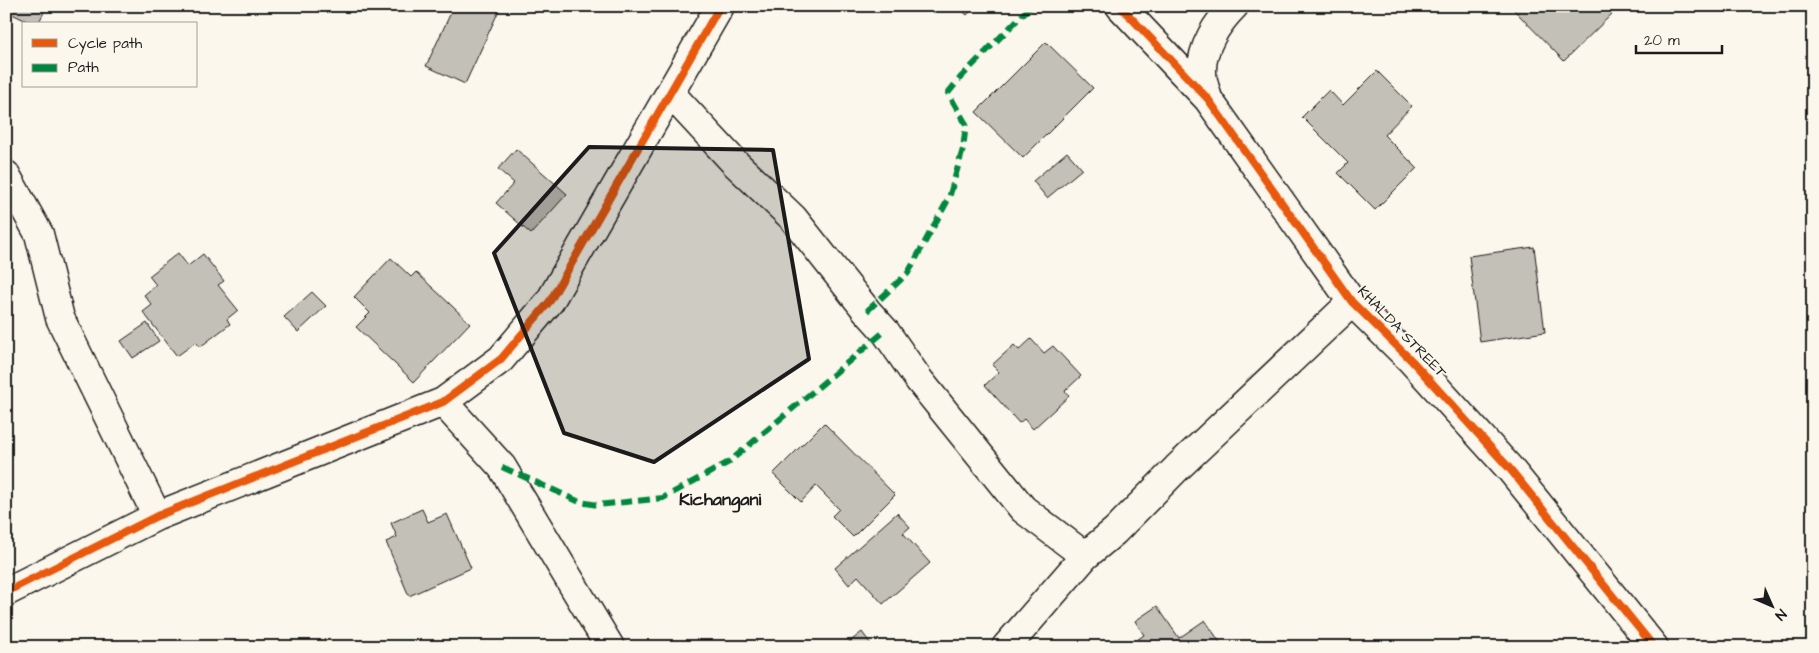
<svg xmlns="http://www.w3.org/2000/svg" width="1819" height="653" font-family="'Architects Daughter',sans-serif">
	<rect width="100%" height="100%" fill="#fbf7ec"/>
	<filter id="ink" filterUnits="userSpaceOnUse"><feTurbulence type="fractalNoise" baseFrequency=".02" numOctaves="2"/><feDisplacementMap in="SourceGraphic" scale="10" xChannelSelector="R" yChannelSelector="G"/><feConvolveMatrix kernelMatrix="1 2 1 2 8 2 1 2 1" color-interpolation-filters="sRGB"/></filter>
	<g filter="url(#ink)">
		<path fill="#c3c0b8" stroke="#1c1c1c" d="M 6,6 L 47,6 L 38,24 L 33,24 L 12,14 L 6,26 Z
			M 454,6 L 501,6 L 465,84 L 426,66 Z
			M 957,6 L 976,6 L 967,15 Z
			M 1518,6 L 1613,6 L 1616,10 L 1564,61 L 1514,10 Z
			M 1046,42 L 1093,88 L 1023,158 L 976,112 Z
			M 1377,71 L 1412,106 L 1384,135 L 1417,168 L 1375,210 L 1338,173 L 1348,163 L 1302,117 L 1329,90 L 1343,105 Z
			M 516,149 L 567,194 L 531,234 L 496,203 L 514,183 L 498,169 Z
			M 1067,152 L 1082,169 L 1047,198 L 1033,181 Z
			M 1534,247 L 1545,332 L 1480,342 L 1469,256 Z
			M 178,253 L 188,266 L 203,254 L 224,281 L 218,285 L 238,310 L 227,319 L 230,324 L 200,347 L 196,342 L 177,356 L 143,312 L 152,305 L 144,295 L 156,285 L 149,276 Z
			M 391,258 L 411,277 L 416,272 L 470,323 L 414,382 L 356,327 L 370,313 L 354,297 Z
			M 312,292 L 326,306 L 298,332 L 284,317 Z
			M 147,323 L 159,341 L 133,358 L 121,341 Z
			M 1031,339 L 1044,353 L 1053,346 L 1081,376 L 1065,391 L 1069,396 L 1033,429 L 1024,419 L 1019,423 L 985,385 L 999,372 L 992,365 L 1014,345 L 1019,350 Z
			M 824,423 L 895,495 L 853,537 L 832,516 L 839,509 L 816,486 L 801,502 L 773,474 Z
			M 422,509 L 428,522 L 447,514 L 471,568 L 409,596 L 386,542 L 397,537 L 391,523 Z
			M 897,513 L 910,527 L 903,533 L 930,563 L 883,604 L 858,576 L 849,585 L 835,568 Z
			M 1157,606 L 1179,638 L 1205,620 L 1223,647 L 1127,647 L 1144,635 L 1135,621 Z
			M 862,632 L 873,647 L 843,647 Z"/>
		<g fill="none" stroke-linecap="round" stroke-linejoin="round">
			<g stroke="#1c1c1c" stroke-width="31">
				<path id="minor" d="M 1120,6 L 1208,99 L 1352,302 L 1412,361 L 1510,469 L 1654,647
					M 671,94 L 735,163 L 793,218 L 867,311 L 885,331 L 919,380 L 1023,509 L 1085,556
					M 1208,99 C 1206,91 1202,81 1202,72 C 1201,48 1217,23 1234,6
					M 6,175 L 39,234 L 60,318 L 157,516
					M 443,402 L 502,467 L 610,647
					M 6,592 L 157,516 L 443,402 L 501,359 L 550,301 L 720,6
					M 1006,647 L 1085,556 L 1115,531 L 1177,468 L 1352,302"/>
			</g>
			<use href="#minor" stroke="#fbf7ec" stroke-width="28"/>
			<path stroke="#00873e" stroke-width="6" stroke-dasharray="12 6" stroke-linecap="butt" d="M 867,311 L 908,273 L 949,198 L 963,149 L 966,124 L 948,93 L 961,77 L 1031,6
				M 502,467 L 580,502 L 598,505 L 663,498 L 729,462 L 885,331"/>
			<g stroke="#fbf7ec" stroke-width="11">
				<path id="cycleway" d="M 1120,6 L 1208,99 L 1352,302 L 1412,361 L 1510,469 L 1654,647
					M 6,592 L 157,516 L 443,402 L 501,359 L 550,301 L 720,6"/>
			</g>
			<use href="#cycleway" stroke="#e8590c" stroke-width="8"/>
		</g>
	</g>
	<path fill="#1c1c1c" fill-opacity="0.2" stroke="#1c1c1c" stroke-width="4" stroke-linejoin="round" d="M 589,147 L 773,150 L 809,359 L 654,462 L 564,433 L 494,253 Z"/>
	<g text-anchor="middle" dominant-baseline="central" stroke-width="4" stroke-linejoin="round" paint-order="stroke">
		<g font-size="15" fill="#1c1c1c" stroke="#fbf7ec">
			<text transform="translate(1402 332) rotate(46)">KHALDA STREET</text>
		</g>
		<g font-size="18" font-weight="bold" fill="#1c1c1c" stroke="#fbf7ec">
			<text x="720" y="499">Kichangani</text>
		</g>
	</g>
	<rect width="1819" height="653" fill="none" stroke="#fbf7ec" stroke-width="25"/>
	<rect x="12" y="12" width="1794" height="628" fill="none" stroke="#1c1c1c" stroke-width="2" filter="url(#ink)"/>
	<rect x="22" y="22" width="175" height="65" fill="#fbf7ec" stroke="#a29f99"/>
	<rect x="32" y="39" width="25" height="8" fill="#e8590c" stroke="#a29f99"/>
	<text x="68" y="48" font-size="15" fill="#1c1c1c">Cycle path</text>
	<rect x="32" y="64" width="25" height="8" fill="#00873e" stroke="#a29f99"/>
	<text x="68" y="72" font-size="15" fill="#1c1c1c">Path</text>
	<g transform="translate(1772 606) rotate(135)" stroke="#fbf7ec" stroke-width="4" paint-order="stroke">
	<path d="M0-4L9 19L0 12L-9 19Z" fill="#1c1c1c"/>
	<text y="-8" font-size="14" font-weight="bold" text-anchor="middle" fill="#1c1c1c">N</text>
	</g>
	<path d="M1636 45v8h86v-8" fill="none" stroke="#1c1c1c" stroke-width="2.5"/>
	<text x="1644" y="45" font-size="15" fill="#1c1c1c" stroke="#fbf7ec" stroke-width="4" paint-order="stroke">20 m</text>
</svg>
